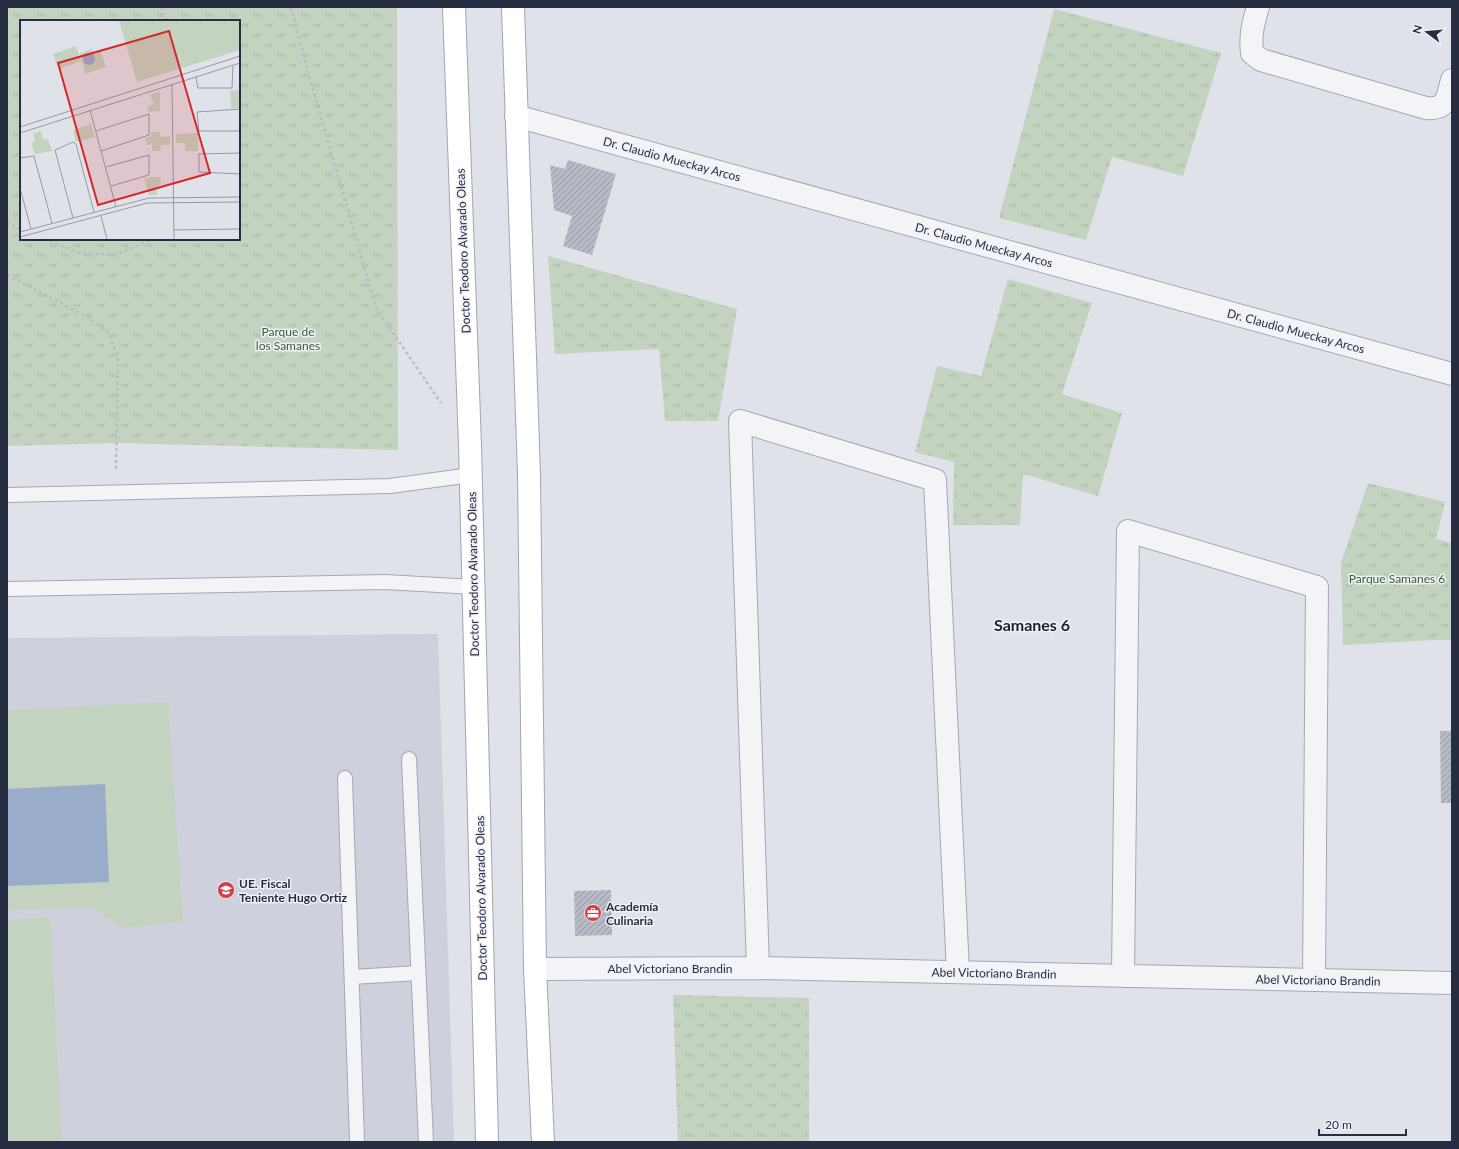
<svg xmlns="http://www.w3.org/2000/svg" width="1459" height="1149" font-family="Lato,sans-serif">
	<defs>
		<pattern id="park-tufts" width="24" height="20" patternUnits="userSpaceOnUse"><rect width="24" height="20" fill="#c3d3c0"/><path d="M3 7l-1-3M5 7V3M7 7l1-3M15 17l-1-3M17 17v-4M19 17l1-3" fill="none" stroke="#a8b5a6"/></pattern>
		<pattern id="building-hatch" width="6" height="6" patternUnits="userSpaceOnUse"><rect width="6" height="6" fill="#b7bbc6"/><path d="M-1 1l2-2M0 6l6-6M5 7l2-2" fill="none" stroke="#9598a2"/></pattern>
	</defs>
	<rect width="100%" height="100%" fill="#e0e2e9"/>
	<path fill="#ced1db" d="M 438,634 L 454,1142 L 7,1142 L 7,638 Z"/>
	<path fill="#c3d3c0" d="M 168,702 L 183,922 L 122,928 L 92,907 L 7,910 L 7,710 Z
		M 50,917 L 62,1142 L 7,1142 L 7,920 Z"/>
	<path fill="url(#park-tufts)" fill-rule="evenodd" d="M 7,7 L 397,7 L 398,450 L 117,443 L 7,446 ZM 21,21 L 239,21 L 239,239 L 21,239 Z
		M 1054,9 L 1221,53 L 1183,176 L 1112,157 L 1086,240 L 999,218 Z
		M 548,256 L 737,309 L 718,421 L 665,421 L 659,349 L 555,354 Z
		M 1008,279 L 1092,303 L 1062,394 L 1122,413 L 1098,496 L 1023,474 L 1020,525 L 953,525 L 954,462 L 915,452 L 937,366 L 981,376 Z
		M 1368,483 L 1445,502 L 1436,539 L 1452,543 L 1452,640 L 1435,640 L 1343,645 L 1341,563 Z
		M 673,995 L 809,998 L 809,1142 L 678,1142 Z"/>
	<path fill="#99acca" d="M 105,784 L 109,882 L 7,886 L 7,789 Z"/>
	<path fill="url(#building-hatch)" d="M 568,160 L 616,174 L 592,255 L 563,246 L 572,216 L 554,210 L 550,165 L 565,169 Z
		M 1440,731 L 1452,731 L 1452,803 L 1441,803 Z
		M 611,890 L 612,935 L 575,936 L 574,891 Z"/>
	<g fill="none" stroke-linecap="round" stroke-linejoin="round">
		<g stroke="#a5a8b3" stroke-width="16">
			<path id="lane" d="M 7,495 L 390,486 L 471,475
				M 7,589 L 385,582 L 474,587
				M 409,759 L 426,1142
				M 345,778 L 357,1142
				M 352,977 L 418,973"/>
		</g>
		<g stroke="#a5a8b3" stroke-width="24">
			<path id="street" d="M 1258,7 C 1253,23 1250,36 1252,53 L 1261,60 L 1426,108 C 1448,110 1447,97 1452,80
				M 516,116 L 1452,374
				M 758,968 L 740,421 L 935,480 L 958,972
				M 535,969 L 758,968 L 1452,983
				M 1123,976 L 1128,531 L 1317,587 L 1314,980"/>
		</g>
		<g stroke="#9fa5b5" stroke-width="24">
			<path id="primary" d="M 454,7 L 470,445 L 487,1142
				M 513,7 L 529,474 L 535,969 L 543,1142"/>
		</g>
		<path stroke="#b9bdc4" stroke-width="2.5" stroke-dasharray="3 3" stroke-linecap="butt" d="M 161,7 L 167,21
			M 291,7 L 310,79 L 376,308 L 441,403
			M 7,222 L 21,230
			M 44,239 L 83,254 L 117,254 L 153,239
			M 7,275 L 89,318 L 108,332 L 118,357 L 116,471"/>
		<use href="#lane" stroke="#f2f4f7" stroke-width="14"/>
		<use href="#street" stroke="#f2f4f7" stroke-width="22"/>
		<use href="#primary" stroke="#fff" stroke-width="22"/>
	</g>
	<defs>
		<g id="school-disc" transform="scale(0.9)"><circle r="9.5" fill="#d24148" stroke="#eff1f7"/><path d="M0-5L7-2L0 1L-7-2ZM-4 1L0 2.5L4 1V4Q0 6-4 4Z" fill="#fff"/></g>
		<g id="office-disc" transform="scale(0.9)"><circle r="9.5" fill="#d24148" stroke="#eff1f7"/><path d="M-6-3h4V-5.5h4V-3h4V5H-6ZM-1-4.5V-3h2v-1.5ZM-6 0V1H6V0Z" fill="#fff"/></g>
	</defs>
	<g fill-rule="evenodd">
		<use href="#school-disc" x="226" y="890"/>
		<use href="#office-disc" x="593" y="913"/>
	</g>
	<g text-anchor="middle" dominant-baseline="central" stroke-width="3" stroke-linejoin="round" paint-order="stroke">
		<g font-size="12" fill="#282e41" stroke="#eff1f7">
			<text transform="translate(672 159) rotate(15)">Dr. Claudio Mueckay Arcos</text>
			<text transform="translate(984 245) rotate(15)">Dr. Claudio Mueckay Arcos</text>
			<text transform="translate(463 251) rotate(-92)">Doctor Teodoro Alvarado Oleas</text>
			<text transform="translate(1296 331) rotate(15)">Dr. Claudio Mueckay Arcos</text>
			<text transform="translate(473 574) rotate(-91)">Doctor Teodoro Alvarado Oleas</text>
			<text transform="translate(481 898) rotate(-91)">Doctor Teodoro Alvarado Oleas</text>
			<text x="670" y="968">Abel Victoriano Brandin</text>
			<text transform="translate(994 973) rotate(1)">Abel Victoriano Brandin</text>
			<text transform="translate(1318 980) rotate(1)">Abel Victoriano Brandin</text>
		</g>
		<g font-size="12" fill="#385d35" stroke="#eff1f7">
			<text x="288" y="331">Parque de<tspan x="288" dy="14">los Samanes</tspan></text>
			<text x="1397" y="578">Parque Samanes 6</text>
		</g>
		<g font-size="12" font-weight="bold" fill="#282e41" stroke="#eff1f7" text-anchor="start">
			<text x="239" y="883">UE. Fiscal<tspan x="239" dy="14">Teniente Hugo Ortiz</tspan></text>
			<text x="606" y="906">Academía<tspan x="606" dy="14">Culinaria</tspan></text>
		</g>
		<g font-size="16" font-weight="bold" fill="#1a2032" stroke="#eff1f7">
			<text x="1032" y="624">Samanes 6</text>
		</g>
	</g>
	<g transform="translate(20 20)">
		<rect width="220" height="220" fill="#e0e2e9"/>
		<path d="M 56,26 L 61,41 L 39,49 L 33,34 ZM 72,29 L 73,32 L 80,30 L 86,47 L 65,54 L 60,33 Z" fill="#c3d3c0"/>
		<path d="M 99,1 L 220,1 L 220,30 L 117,62 ZM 220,70 L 220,88 L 211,88 L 210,71 ZM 140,71 L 140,91 L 128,92 L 127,87 L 134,84 L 130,75 ZM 71,104 L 75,117 L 56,122 L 53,110 ZM 21,111 L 24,120 L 28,119 L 32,131 L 15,134 L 11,123 L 15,121 L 13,114 ZM 131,112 L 140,112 L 140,117 L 150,116 L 150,125 L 141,125 L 140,131 L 132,131 L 132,124 L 127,125 L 125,118 L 131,116 ZM 178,113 L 178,131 L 165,131 L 165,123 L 156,123 L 156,114 ZM 132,157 L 140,157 L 141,165 L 137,166 L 137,175 L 129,175 L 124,159 Z" fill="#c3d3c0"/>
		<path d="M63 39a6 6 0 1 1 12 0a6 6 0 1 1-12 0Z" fill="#99acca"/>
		<path fill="none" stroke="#969aa6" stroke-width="1" d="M 176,57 L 178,68 L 212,68 L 213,45M 152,64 L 154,219M 220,89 L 177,92 L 179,111 L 220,111M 70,90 L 96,187M 0,107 L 220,36M 76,111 L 129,94 L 129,115 L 81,131M 0,113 L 220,43M 220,133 L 179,134 L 179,152 L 220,154M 0,138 L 14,136 L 32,203M 86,147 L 129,135 L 129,155 L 91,166M 0,168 L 11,209M 81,196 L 87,219M 53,198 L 35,130 L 53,122 L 56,124 L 74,192M 154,210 L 220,209M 0,212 L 129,178 L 220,177M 0,217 L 127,183 L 220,182"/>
		<path fill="#d62828" fill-opacity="0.15" stroke="#d62828" stroke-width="2" d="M 149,11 L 190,153 L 78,185 L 38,43 Z"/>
		<rect width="220" height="220" fill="none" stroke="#282e41" stroke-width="2"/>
	</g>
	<rect width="1459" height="1149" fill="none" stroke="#282e41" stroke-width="16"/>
	<g transform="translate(1427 32) rotate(286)" stroke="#eff1f7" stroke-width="3" paint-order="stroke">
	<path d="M0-3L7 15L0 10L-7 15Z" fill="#282e41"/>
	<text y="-6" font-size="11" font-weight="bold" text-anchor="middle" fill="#282e41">N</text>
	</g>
	<path d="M1319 1129v6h87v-6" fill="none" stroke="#282e41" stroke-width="2"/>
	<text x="1325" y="1129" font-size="12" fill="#282e41" stroke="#eff1f7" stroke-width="3" paint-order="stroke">20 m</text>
</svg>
